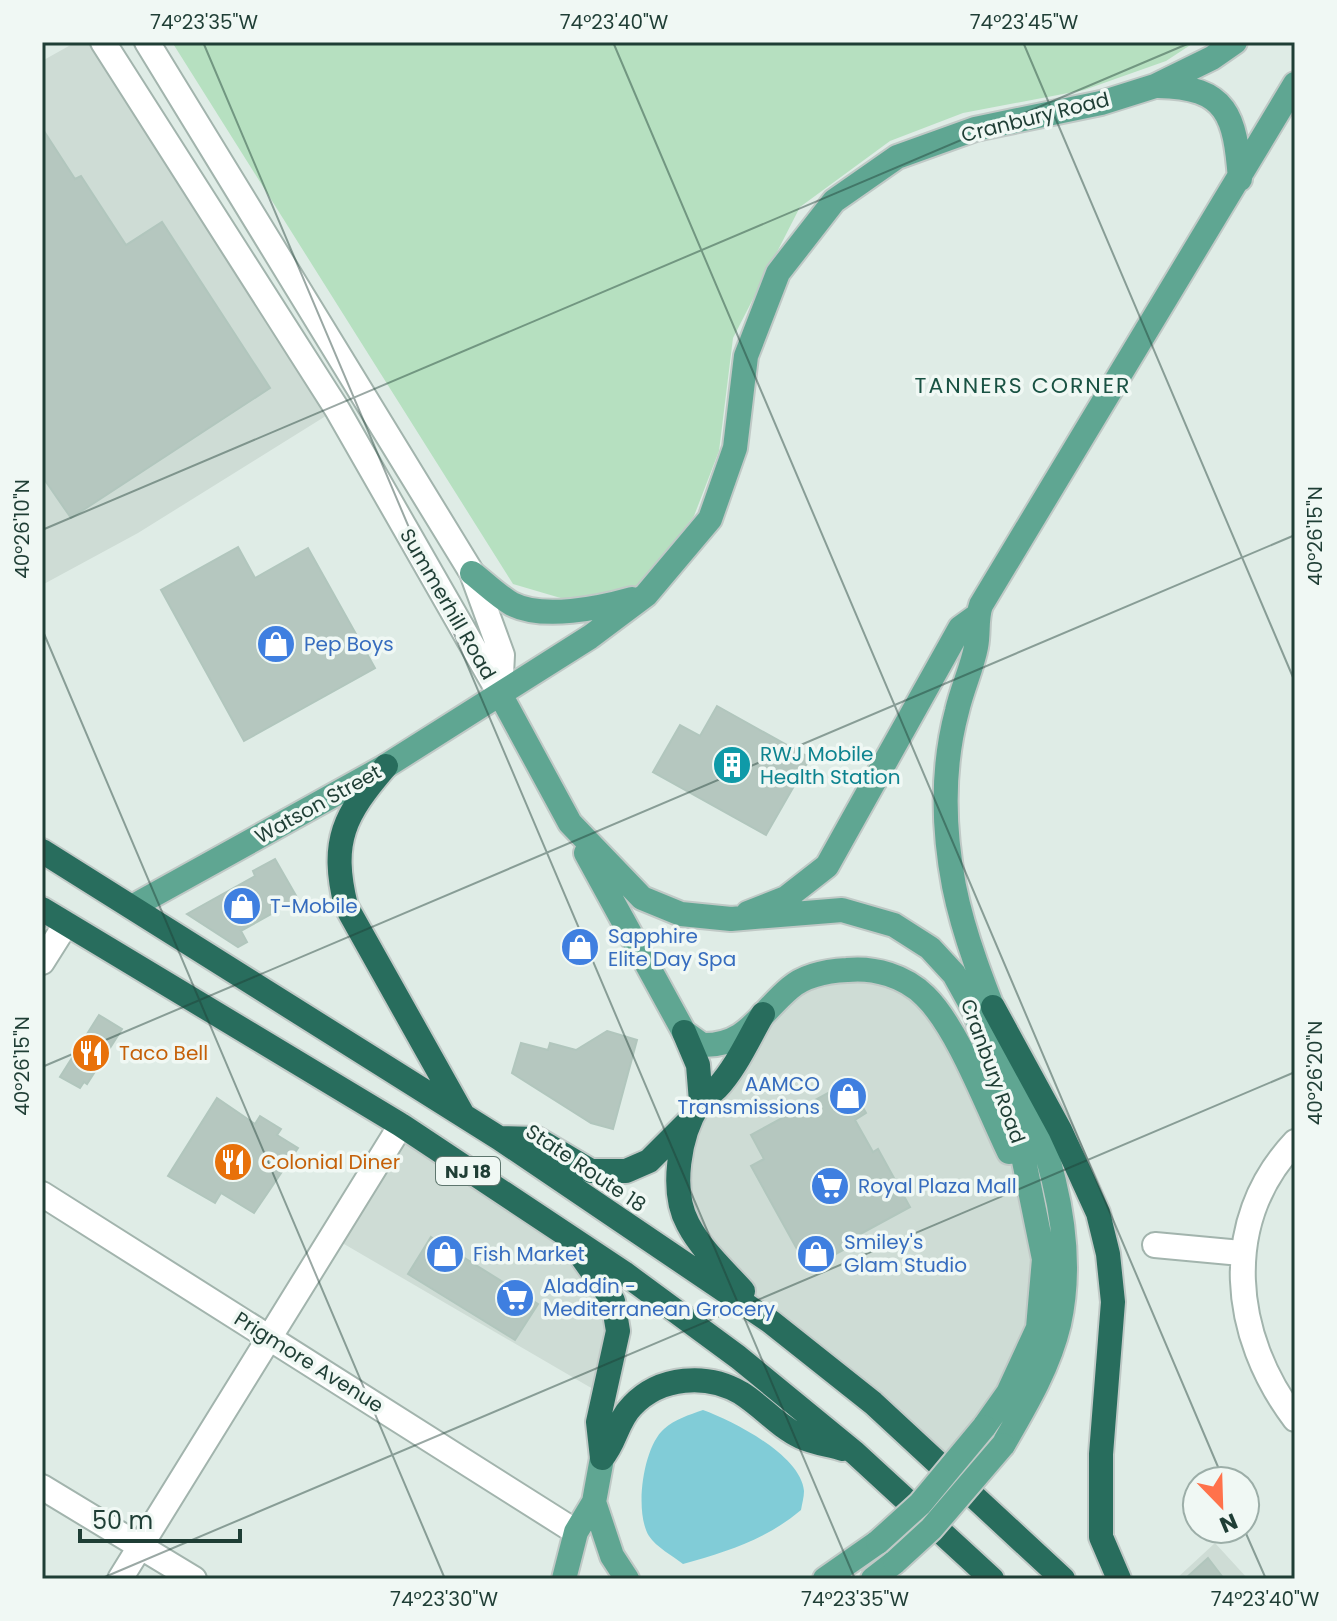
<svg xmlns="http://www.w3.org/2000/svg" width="1337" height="1621" font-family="Poppins,sans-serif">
	<rect width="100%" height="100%" fill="#dfece6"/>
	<path fill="#cedcd5" d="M 76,42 L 103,42 L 337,409 L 138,533 L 42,585 L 42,61 Z
		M 891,974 L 952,1035 L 1037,1216 L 1038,1328 L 946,1472 L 771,1322 L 680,1198 L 692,1117 L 792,986 Z
		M 401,1125 L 549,1223 L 613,1301 L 605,1396 L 332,1237 Z
		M 1215,1543 L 1248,1579 L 1176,1579 Z"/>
	<path fill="#b6e0c0" d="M 172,42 L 1195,42 L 1166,61 L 1084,90 L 963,113 L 890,141 L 800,207 L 733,338 L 719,451 L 694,516 L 639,587 L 564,599 L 513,584 Z"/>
	<path fill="#81ccd7" d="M 703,1410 C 733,1421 801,1455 804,1491 C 804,1497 802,1504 801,1510 C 767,1539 726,1552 683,1564 C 673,1556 656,1547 649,1536 C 634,1512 643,1447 664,1429 C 675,1419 689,1415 703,1410 Z"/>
	<path fill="#b5c7bf" stroke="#b1c6bd" stroke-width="2" d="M 42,128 L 75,179 L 81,176 L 126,245 L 162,222 L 270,388 L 71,518 L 42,476 Z
		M 238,547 L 255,578 L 308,548 L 375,668 L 244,741 L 161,590 Z
		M 717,706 L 810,758 L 766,835 L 653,772 L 680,725 L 700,736 Z
		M 275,859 L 298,899 L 241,931 L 247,942 L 238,947 L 187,914 L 255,876 L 253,871 Z
		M 99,1015 L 122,1029 L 87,1084 L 84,1082 L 80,1088 L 60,1077 Z
		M 607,1031 L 637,1040 L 613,1129 L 591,1123 L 512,1073 L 521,1043 L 548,1050 L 550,1043 L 576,1050 Z
		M 851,1086 L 866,1113 L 855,1120 L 873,1152 L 878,1149 L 910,1207 L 840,1245 L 843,1250 L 808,1269 L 751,1166 L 764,1159 L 751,1135 L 837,1088 L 839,1092 Z
		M 217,1098 L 255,1124 L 260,1116 L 281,1129 L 277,1135 L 298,1148 L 254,1213 L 221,1193 L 215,1203 L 168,1176 Z
		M 431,1237 L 538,1304 L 515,1340 L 408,1274 Z
		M 1208,1558 L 1224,1579 L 1185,1579 Z"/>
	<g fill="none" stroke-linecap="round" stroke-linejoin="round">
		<g stroke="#a2b4ad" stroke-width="28">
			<path id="minor" d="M 103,42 L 337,409 L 500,694
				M 147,42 L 472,573 L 502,655 L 500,694
				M 42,962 L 66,924
				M 1295,1142 C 1219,1223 1232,1336 1295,1419
				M 42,1194 L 576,1532
				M 1155,1245 L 1241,1253
				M 42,1487 L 194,1579
				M 120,1579 L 401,1125"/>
		</g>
		<g stroke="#c0c9c6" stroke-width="28">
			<path id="major" d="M 1158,86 C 1228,87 1235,116 1240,179
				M 472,573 C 485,583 498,596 512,604 C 543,620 600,608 632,599
				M 500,694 L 570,823 L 642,898 L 681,914 L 731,919 L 842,910 L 894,925 L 930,948 L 954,974 L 975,1012 L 1022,1151 L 1044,1259 L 1038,1328 L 1008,1393 L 984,1427
				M 586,853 L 684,1032 L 702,1045 C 747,1046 758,1015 790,988 C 805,975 827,971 847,970 C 874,967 905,976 925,996 C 958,1028 988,1109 1009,1152
				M 132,907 L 386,766 L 590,637 L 646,595 L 710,519 L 735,448 L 746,356 L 778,273 L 834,201 L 897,157 L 975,129 L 1101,103 L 1155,86 L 1212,58 L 1235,42
				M 748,913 L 786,898 L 827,866 L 960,628 L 978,615
				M 1003,1445 C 1025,1407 1049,1367 1059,1324 C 1092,1176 982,1027 954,886 C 943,828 942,767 957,711 C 962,689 972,668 976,647 C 979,632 976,619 981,605 L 1295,84
				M 594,1502 L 612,1556 L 627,1579
				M 564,1579 L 576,1532 L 594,1502 L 602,1458
				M 825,1579 L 878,1542
				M 873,1579 L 895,1562"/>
		</g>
		<g stroke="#c0c9c6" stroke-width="28">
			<path id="highway" d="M 386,766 C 344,815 330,841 346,906 L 462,1113
				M 42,851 L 499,1138 L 771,1322 L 873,1403 L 1063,1579
				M 42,909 L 401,1125 L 624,1273 L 738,1357 L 855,1453 L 992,1579
				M 993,1007 L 1060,1130 L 1098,1213 L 1108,1254 L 1113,1302 L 1101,1454 L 1101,1537 L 1119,1579
				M 684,1032 L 698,1065 L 701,1101
				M 500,1138 L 537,1139 L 591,1171 L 626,1171 L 649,1161 L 688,1122
				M 577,1250 L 613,1301 L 618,1331 L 598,1422 L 602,1458
				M 743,1291 C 723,1269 701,1249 688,1224 C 670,1191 679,1135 699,1104 C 703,1097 711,1094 717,1088 C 736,1068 749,1038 763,1014
				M 602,1458 C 616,1442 617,1421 632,1406 C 660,1376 707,1373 741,1393 C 762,1406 779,1427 801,1437 C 814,1443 830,1445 843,1449"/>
		</g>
		<use href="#minor" stroke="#fff" stroke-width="24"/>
		<use href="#major" stroke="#5fa692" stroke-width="24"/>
		<use href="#highway" stroke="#286d5d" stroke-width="24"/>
		<g stroke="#c0c9c6" stroke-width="28" stroke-linecap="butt">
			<path id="major-bridge" d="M 878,1542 L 920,1504 L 984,1427
				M 895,1562 L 931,1529 L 1003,1445"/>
		</g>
		<use href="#major-bridge" stroke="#5fa692" stroke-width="24"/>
	</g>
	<path fill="none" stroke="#1f3e35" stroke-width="2" stroke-opacity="0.45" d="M 203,42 L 855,1579M 613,42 L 1224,1481M 1023,42 L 1295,682M 42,530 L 1192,42M 42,629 L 445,1579M 42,1067 L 1295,535M 1244,1529 L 1266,1579M 100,1579 L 1295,1072"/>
	<defs>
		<g id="shop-disc" transform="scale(2)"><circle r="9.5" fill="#3f7fe0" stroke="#f0f8f4"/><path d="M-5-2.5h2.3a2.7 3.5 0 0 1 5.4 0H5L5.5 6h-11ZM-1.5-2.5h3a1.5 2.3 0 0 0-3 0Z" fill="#fff"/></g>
		<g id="building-disc" transform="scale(2)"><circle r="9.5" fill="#0f9aa8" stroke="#f0f8f4"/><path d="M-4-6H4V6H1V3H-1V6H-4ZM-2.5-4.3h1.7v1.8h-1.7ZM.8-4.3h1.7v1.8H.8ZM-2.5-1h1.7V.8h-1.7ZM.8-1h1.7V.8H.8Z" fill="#fff"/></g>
		<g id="restaurant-disc" transform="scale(2)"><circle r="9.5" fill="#e8710a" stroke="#f0f8f4"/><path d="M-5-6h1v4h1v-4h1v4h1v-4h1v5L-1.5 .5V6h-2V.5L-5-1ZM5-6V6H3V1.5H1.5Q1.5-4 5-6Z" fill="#fff"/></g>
		<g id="supermarket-disc" transform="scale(2)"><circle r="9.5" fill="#3f7fe0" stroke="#f0f8f4"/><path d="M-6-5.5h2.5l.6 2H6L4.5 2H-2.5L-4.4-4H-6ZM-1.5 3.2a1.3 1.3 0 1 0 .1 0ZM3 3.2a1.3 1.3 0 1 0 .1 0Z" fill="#fff"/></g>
	</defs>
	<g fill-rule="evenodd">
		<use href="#shop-disc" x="276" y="644"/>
		<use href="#building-disc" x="732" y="765"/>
		<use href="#shop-disc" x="242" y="906"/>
		<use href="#shop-disc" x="580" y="947"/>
		<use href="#restaurant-disc" x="91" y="1053"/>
		<use href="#shop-disc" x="848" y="1096"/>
		<use href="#restaurant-disc" x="233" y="1162"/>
		<use href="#supermarket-disc" x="830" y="1186"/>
		<use href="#shop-disc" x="445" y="1254"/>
		<use href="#shop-disc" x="816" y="1254"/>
		<use href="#supermarket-disc" x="515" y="1298"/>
	</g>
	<g text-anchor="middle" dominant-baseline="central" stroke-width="7" stroke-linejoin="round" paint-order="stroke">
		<rect fill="#f0f8f4" stroke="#5e766e" stroke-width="2" x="436" y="1157" width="64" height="28" rx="6"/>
		<g font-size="18" font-weight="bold" fill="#1f3e35">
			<text x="468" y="1171">NJ 18</text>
		</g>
		<g font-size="20" fill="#1f3e35" stroke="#f0f8f4">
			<text transform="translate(1035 117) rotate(-14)">Cranbury Road</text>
			<text transform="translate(448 604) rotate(60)">Summerhill Road</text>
			<text transform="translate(318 804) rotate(-29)">Watson Street</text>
			<text transform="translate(993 1071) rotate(70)">Cranbury Road</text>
			<text transform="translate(586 1168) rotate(34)">State Route 18</text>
			<text transform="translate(309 1362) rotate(32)">Prigmore Avenue</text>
		</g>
		<g font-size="20" fill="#366cbe" stroke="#f0f8f4" text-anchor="start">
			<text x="304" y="644">Pep Boys</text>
			<text x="270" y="906">T-Mobile</text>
			<text x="608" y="936">Sapphire<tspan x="608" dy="23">Elite Day Spa</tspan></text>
			<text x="820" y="1084" text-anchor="end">AAMCO<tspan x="820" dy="23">Transmissions</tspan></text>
			<text x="858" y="1186">Royal Plaza Mall</text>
			<text x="844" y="1242">Smiley's<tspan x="844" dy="23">Glam Studio</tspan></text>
			<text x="473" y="1254">Fish Market</text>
			<text x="543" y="1286">Aladdin -<tspan x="543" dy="23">Mediterranean Grocery</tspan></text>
		</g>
		<g font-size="20" fill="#0d838f" stroke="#f0f8f4" text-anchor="start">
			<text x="760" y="754">RWJ Mobile<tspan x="760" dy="23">Health Station</tspan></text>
		</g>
		<g font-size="20" fill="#c56008" stroke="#f0f8f4" text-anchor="start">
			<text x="119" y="1053">Taco Bell</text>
			<text x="261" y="1162">Colonial Diner</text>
		</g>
		<g font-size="22" letter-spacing="2" fill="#195243" stroke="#f0f8f4">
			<text x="1023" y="385">TANNERS CORNER</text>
		</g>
	</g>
	<rect width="1337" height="1621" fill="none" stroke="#f0f8f4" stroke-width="88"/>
	<g transform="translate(1221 1505) rotate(157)"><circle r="38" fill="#f0f8f4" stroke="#9caea8" stroke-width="2"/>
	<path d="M0-6L14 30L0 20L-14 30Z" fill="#ff724b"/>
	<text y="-12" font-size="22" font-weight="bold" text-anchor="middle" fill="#1f3e35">N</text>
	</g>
	<path d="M80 1529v12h160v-12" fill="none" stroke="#1f3e35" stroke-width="4"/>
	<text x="92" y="1529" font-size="24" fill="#1f3e35" stroke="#f0f8f4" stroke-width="6" paint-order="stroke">50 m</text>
	<rect x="44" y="44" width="1249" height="1533" fill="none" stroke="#1f3e35" stroke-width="3"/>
	<g font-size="20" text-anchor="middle" fill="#1f3e35">
		<text x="204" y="29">74°23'35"W</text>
		<text x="614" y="29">74°23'40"W</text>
		<text x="1024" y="29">74°23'45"W</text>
		<text transform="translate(22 529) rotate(-90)" y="7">40°26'10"N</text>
		<text transform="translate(1315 536) rotate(-90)" y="7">40°26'15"N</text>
		<text transform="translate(22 1066) rotate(-90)" y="7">40°26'15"N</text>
		<text transform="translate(1315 1073) rotate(-90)" y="7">40°26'20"N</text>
		<text x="444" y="1606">74°23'30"W</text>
		<text x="855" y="1606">74°23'35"W</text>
		<text x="1265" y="1606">74°23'40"W</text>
	</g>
</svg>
